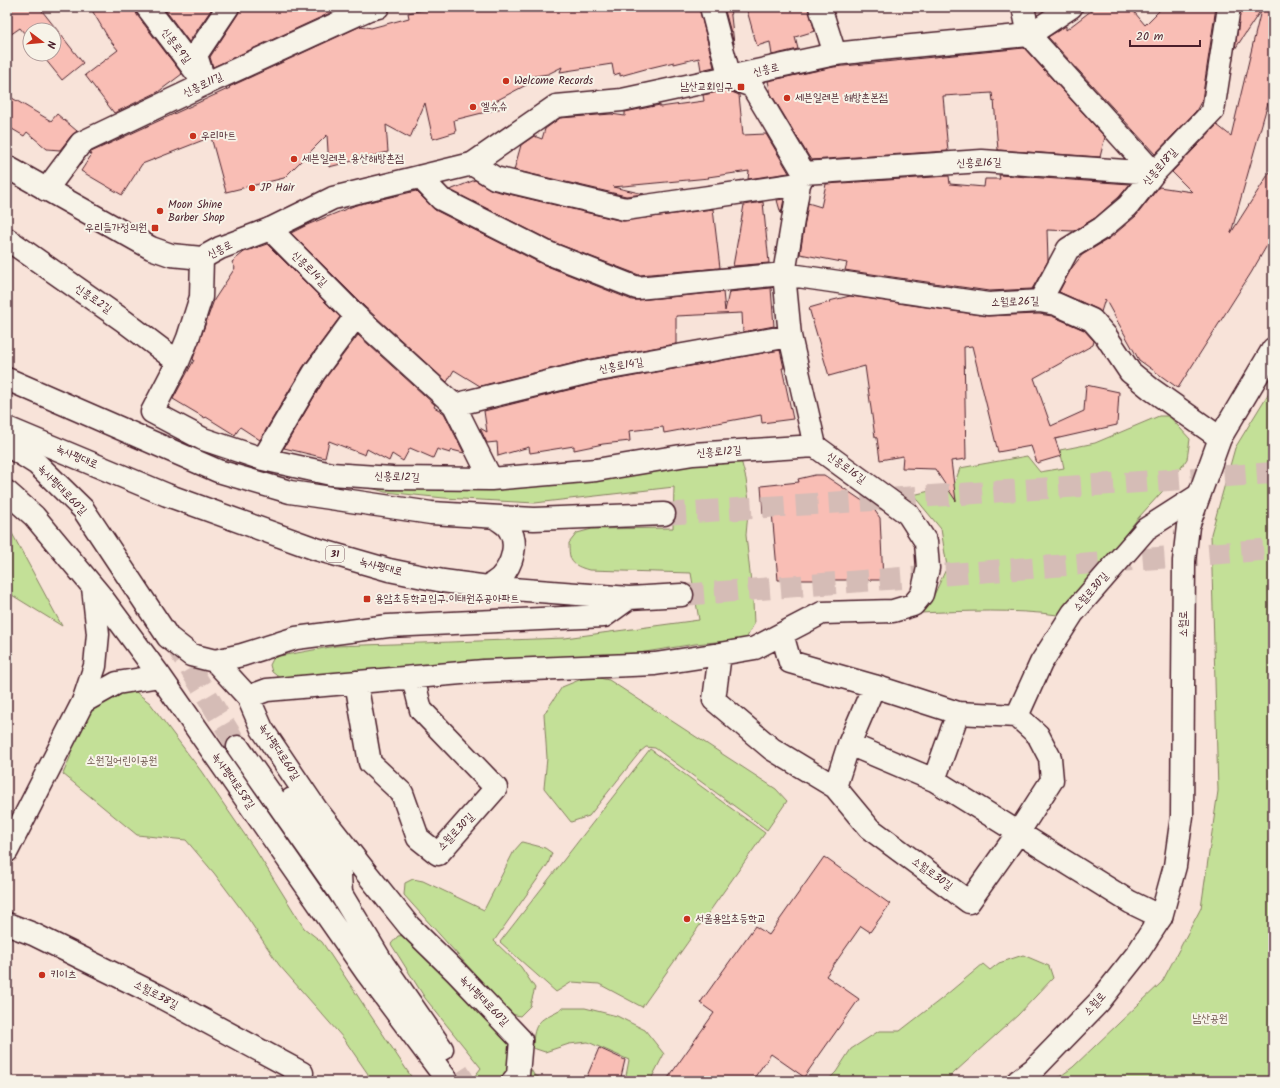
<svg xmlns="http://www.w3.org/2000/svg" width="1280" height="1088" font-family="Kalam,'Poor Story',sans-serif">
	<rect width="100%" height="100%" fill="#f8e3d9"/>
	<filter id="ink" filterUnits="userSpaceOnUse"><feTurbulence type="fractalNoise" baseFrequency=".025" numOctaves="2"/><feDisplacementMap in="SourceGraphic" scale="8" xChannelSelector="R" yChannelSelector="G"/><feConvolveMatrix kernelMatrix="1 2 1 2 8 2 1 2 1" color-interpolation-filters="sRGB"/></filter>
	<g filter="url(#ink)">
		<path fill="#c3e097" stroke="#868061" d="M 1273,386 L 1273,1081 L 1054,1081 L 1073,1067 L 1162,982 L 1201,908 L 1218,791 L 1211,534 L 1235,448 Z
			M 1159,416 L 1169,416 L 1190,439 L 1187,459 L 1171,482 L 1139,517 L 1075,598 L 1058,615 C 1013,609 966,611 920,613 L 934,595 L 947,567 L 941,529 L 913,495 L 954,485 L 960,468 L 1027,456 L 1040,472 L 1064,468 L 1060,450 L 1095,443 Z
			M 741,460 L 746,479 L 749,501 L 746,535 L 753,602 L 754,624 L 746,639 L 695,644 L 639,653 L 424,666 L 280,678 L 272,672 L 270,665 L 274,657 L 336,646 L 565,638 L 699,620 L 691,573 L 589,570 C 571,565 569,561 569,543 L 577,533 L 592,529 L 673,528 L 674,487 L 535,503 L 444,498 L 385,492 L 368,487 Z
			M 7,524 L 62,626 L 7,592 Z
			M 589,676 L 609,680 L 776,789 L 787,801 L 767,830 L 655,748 L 646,747 L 640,752 L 589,816 L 571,822 L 544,788 L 547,758 L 544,714 L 562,687 Z
			M 132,689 L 150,703 L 201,771 L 258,854 L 304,928 L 322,942 L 414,1081 L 368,1081 L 368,1074 L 344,1039 L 279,965 L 247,917 L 214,873 L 186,840 L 137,835 L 63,774 L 71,755 L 67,749 L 90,709 L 110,691 Z
			M 650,749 L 765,833 L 642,1007 L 599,984 L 572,982 L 556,992 L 500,942 Z
			M 522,842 L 545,848 L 552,853 L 548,864 L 494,941 L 521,967 L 535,988 L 530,1006 L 520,1016 L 511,1014 L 404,895 L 405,883 L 413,879 L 423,881 L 484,910 L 514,851 Z
			M 407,935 L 526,1060 L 534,1075 L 547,1081 L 471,1081 L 481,1068 L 425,998 L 391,944 L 398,936 Z
			M 1023,955 L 1049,966 L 1053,978 L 1018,1015 L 945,1081 L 827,1081 L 836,1072 L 851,1049 L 879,1031 L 900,1031 L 940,1000 L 983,964 L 990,970 L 999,963 Z
			M 563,1008 L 585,1008 L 617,1016 L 645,1030 L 664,1054 L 650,1081 L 625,1081 L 629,1060 L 588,1042 L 569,1044 L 545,1052 L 533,1048 C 533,1020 541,1020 563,1008 Z"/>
		<path fill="#f9beb5" stroke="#4a1f2b" d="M 7,7 L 39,7 L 83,63 L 62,80 L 41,54 L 54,54 L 54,30 L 30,30 L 30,40 L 20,28 L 7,37 Z
			M 90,7 L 135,7 L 137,15 L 182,74 L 158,92 L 114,113 L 85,75 L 118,50 L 109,39 Z
			M 163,7 L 213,7 L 189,42 Z
			M 240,7 L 343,7 L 213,67 L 210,57 L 238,14 Z
			M 439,7 L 699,7 L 714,67 L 701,70 L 699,58 L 674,64 L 674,62 L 649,68 L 620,76 L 620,73 L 614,75 L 612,64 L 560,72 L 562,67 L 548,74 L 528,77 L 528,84 L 488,105 L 502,106 L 502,108 L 454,120 L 456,132 L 433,139 L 425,103 L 410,138 L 386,125 L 388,152 L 329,167 L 327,135 L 284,178 L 226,192 L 211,137 L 142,164 L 122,195 L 81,171 L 92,154 L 89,153 L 230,88 L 229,87 L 361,26 L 371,28 L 409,18 L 408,13 Z
			M 724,7 L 730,7 L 734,44 Z
			M 746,7 L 808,7 L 815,31 L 795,37 L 798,49 L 772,55 L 770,42 L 757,46 Z
			M 1096,7 L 1130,7 L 1145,25 L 1163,7 L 1216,7 L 1202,100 L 1196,111 L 1155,154 L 1048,37 L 1066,26 L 1066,30 Z
			M 1241,7 L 1273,7 L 1273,85 L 1231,233 L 1273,167 L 1273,235 L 1251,273 L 1178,388 L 1139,360 L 1105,299 L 1101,312 L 1097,309 L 1059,292 L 1071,269 L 1082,255 L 1110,238 L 1136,216 L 1159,187 L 1192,192 L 1172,172 L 1217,125 L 1231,136 L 1261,10 L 1235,49 Z
			M 1024,48 L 1105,137 L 1100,157 L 998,150 L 994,100 L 993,101 L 992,93 L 943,96 L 948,151 L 811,160 L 771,94 L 768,81 L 834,67 Z
			M 727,90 L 739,95 L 743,135 L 766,134 L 789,173 L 748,179 L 749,171 L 708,177 L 709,178 L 613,187 L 644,194 L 626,196 L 514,170 L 521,145 L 534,136 L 542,139 L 545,129 L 560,118 L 611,114 L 625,116 L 625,112 L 660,105 L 660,107 L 704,101 L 703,95 Z
			M 7,95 L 51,121 L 57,114 L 77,131 L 71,136 L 60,150 L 47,149 L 27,132 L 24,136 L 7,126 Z
			M 999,175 L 1130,184 L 1119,197 L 1095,218 L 1074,231 L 1047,230 L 1048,261 L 1032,289 L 989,291 L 851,271 L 845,270 L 847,263 L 800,254 L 808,203 L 821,207 L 826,184 L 949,176 L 950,184 L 984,187 L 985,179 L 1000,179 Z
			M 475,180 L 492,190 L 622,221 L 713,209 L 720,268 L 639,275 L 553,242 L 450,190 Z
			M 416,191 L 435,210 L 542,264 L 632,300 L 638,300 L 723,292 L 725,311 L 729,292 L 771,288 L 774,326 L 743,332 L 742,313 L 676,316 L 676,344 L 591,359 L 480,386 L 454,370 L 447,382 L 365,307 L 291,233 L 307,225 L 356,205 Z
			M 784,199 L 781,214 L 777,200 Z
			M 763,202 L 769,263 L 733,266 L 744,205 Z
			M 267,244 L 340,317 L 303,367 L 260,440 L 240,427 L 235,435 L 206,417 L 205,418 L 173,399 L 194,360 L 193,359 L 214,300 L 235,268 L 232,262 L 244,252 Z
			M 850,296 L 986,316 L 1039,314 L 1052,316 L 1084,330 L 1094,341 L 1093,345 L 1034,378 L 1051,426 L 1084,411 L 1086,385 L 1119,392 L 1117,425 L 1055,439 L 1061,456 L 1037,463 L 1031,446 L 998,452 L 972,346 L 964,347 L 966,459 L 951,461 L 956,501 L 935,469 L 902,468 L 903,456 L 880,460 L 877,438 L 875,437 L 865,366 L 829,376 L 809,308 L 830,302 L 829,301 Z
			M 358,335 L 435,405 L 434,407 L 444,413 L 464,453 L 452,450 L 450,453 L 437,449 L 433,458 L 410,448 L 403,461 L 392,454 L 389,461 L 367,449 L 365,455 L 329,441 L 325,458 L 284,448 L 324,380 Z
			M 780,350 L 784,368 L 782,368 L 793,419 L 762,423 L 761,415 L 664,433 L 663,427 L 629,431 L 630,441 L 603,444 L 574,450 L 574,446 L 530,453 L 529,447 L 498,456 L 497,442 L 487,443 L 480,428 L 487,432 L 484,411 L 596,383 Z
			M 815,475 L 824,475 L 873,508 L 880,518 L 883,580 L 778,580 L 772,512 L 763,513 L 761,486 L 799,482 L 798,479 Z
			M 824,857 L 890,904 L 870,932 L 861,926 L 826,976 L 859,999 L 804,1077 L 771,1054 L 752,1081 L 666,1081 L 714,1013 L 700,1003 L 755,926 L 769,935 Z
			M 599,1048 L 625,1060 L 620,1081 L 585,1081 Z"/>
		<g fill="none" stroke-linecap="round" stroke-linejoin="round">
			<path stroke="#d5bcb6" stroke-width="22" stroke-dasharray="22 11" stroke-linecap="butt" d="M 173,640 L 238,747
				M 458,1072 L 464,1081"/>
			<path stroke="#d5bcb6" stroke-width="22" stroke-dasharray="22 11" stroke-linecap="butt" d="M 664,514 L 1273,473
				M 682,595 L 1273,549"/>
			<g stroke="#4a1f2b" stroke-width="25">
				<path id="street" d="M 147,7 L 205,84
					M 820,7 L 835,54
					M 1023,7 L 1029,35 L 1154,173
					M 203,77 L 196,55 L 228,7
					M 472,164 L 495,178 L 625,209 L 799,184
					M 804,173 L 982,161 L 1154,173
					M 420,177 L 441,199 L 548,253 L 637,288 L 784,274 L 988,304 L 1040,301 L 1056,304 L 1092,320 L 1106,336 L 1130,372 L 1151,389 L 1220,438
					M 46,190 L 81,143 L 205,84 L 369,9 L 378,7
					M 270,229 L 356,316 L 454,405 L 491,479
					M 7,239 L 124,321 L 178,362
					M 202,258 L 201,297 L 188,338 L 178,362 L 152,412 L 203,439 L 263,459 L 331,474 L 392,478 L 491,479 L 596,470 L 693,454 L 815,446
					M 1040,301 L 1068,249 L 1102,228 L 1128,206 L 1154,173 L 1213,111 L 1229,7
					M 454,405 L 593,371 L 790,336
					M 7,445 L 37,464 L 83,509 L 168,637 L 191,655 L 215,661 L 248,697 L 262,729 L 316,809 L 364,870 L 409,926 L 456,972 L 521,1040 L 518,1075 L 513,1081
					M 263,459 L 314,373 L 356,316
					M 782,634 L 790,662 L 874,686 L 958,713 L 1017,716 L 1041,663 L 1073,613 L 1146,529 L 1199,495
					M 720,654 L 714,700 L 772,749 L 835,787 L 849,744 L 874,686
					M 356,682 L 370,763 L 402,793 L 418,838 L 438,854 L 496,788 L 421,710 L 413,678
					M 248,697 L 267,690 L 484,671 L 655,664 L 720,654 L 755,648 L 822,613 L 893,611 L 913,605 L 922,594 L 928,568 L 926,542 L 908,514 L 815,446 L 790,336 L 784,274 L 799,184 L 804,173 L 752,86 L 730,78 L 711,7
					M 849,744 L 934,780 L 1130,902 L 1161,917
					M 934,780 L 958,713
					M 835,787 L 869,828 L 969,902 L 1018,833 L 1052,780 L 1050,758 L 1038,735 L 1017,716
					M 292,799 L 340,874 L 341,894
					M 7,851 L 83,702
					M 7,924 L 33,934 L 159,996 L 302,1073"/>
			</g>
			<g stroke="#4a1f2b" stroke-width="25">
				<path id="secondary" d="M 7,167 L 151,248 L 171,255 L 202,258 L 220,248 L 270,229 L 333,198 L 472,164 L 556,106 L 622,100 L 835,54 L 880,49 L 1029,35 L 1071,7
					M 7,492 L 34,516 L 100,595 L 160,676 L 367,973 L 447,1080
					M 93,587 L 98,634 L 95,666 L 83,702 L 117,683 L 160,676
					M 238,747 L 341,894 L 383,964 L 442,1049
					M 1018,1081 L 1034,1069 L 1099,1002 L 1137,954 L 1161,917 L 1175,866 L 1182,816 L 1184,561 L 1188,526 L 1220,438 L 1273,349"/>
			</g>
			<g stroke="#4a1f2b" stroke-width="25">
				<path id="primary" d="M 7,379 L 218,471 L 290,492 L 431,513 L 534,519 L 664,514
					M 7,428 L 167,495 L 316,549 L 389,570 L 443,581 L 488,587 L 629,598 L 682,595
					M 488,587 C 492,584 497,581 501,577 C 512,565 519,543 509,529 C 506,524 499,520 494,517
					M 215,661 L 242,655 L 296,638 L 388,626 L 604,616 L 629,598"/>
			</g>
			<use href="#street" stroke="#f7f3e8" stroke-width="22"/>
			<use href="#secondary" stroke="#f7f3e8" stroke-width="22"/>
			<use href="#primary" stroke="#f7f3e8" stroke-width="22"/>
		</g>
	</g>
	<g fill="#c8321e" stroke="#f7f3e8" stroke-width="1.5">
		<circle cx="506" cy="81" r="4"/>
		<rect x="737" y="83" width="8" height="8" rx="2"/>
		<circle cx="787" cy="98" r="4"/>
		<circle cx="473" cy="107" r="4"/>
		<circle cx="193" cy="136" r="4"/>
		<circle cx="294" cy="159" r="4"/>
		<circle cx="252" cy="188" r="4"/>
		<circle cx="160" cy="211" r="4"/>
		<rect x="151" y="224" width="8" height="8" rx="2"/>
		<rect x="363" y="595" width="8" height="8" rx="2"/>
		<circle cx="687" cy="919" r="4"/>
		<circle cx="42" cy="975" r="4"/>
	</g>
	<g text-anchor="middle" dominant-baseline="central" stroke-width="4" stroke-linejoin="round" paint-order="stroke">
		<rect fill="#f7f3e8" stroke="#7e5f64" stroke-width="1" x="326" y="546" width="18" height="16" rx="3"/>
		<g font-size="10" font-weight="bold" fill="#4a1f2b">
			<text x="335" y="554">31</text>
		</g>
		<g font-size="11" fill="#4a1f2b" stroke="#f7f3e8">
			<text transform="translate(176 46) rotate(53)">신흥로9길</text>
			<text transform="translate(766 70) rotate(-12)">신흥로</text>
			<text transform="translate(203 85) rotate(-25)">신흥로11길</text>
			<text transform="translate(979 163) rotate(-1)">신흥로16길</text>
			<text transform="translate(1160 167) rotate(-48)">신흥로18길</text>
			<text transform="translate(220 250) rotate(-26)">신흥로</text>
			<text transform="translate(309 269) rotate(45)">신흥로14길</text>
			<text transform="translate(93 299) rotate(35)">신흥로2길</text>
			<text transform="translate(1015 302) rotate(-2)">소월로26길</text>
			<text transform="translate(621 366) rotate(-10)">신흥로14길</text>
			<text transform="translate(719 452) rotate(-4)">신흥로12길</text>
			<text transform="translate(77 457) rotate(23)">녹사평대로</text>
			<text transform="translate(846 468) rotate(36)">신흥로16길</text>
			<text transform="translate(397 477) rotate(2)">신흥로12길</text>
			<text transform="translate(62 490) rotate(46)">녹사평대로60길</text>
			<text transform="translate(381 567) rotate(15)">녹사평대로</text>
			<text transform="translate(1091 592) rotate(-49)">소월로30길</text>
			<text transform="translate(1184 624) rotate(-90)">소월로</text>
			<text transform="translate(279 752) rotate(57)">녹사평대로60길</text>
			<text transform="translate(233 781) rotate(55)">녹사평대로58길</text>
			<text transform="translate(456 832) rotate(-46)">소월로30길</text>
			<text transform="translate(932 874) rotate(36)">소월로30길</text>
			<text transform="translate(156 995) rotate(28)">소월로38길</text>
			<text transform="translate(484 1001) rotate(46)">녹사평대로60길</text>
			<text transform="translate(1095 1004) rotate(-48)">소월로</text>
		</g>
		<g font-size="11" fill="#4a1f2b" stroke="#f7f3e8" text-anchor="start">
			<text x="514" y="81">Welcome Records</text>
			<text x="733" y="87" text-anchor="end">남산교회입구</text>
			<text x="795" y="98">세븐일레븐 해방촌본점</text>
			<text x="481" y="107">엘슈슈</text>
			<text x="201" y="136">우리마트</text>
			<text x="302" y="159">세븐일레븐 용산해방촌점</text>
			<text x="260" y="188">JP Hair</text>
			<text x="168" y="205">Moon Shine<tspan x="168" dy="13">Barber Shop</tspan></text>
			<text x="147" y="228" text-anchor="end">우리들가정의원</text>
			<text x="375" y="599">용암초등학교입구.이태원주공아파트</text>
			<text x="695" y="919">서울용암초등학교</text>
			<text x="50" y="975">키이츠</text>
		</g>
		<g font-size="11" fill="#684f46" stroke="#f7f3e8">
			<text x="122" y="761">소원길어린이공원</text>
			<text x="1210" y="1019">남산공원</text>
		</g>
	</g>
	<rect width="1280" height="1088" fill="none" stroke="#f7f3e8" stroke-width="24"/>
	<rect x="12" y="12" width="1256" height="1064" fill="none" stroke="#4a1f2b" stroke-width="1.5" filter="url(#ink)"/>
	<g transform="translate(42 42) rotate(106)"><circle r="19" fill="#f7f3e8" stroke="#b29e9c"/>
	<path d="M0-3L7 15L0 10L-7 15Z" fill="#c8321e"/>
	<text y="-6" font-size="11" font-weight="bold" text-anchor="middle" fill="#4a1f2b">N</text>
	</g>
	<path d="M1130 40v6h70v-6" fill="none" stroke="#4a1f2b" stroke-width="2"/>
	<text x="1136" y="40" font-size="12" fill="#4a1f2b" stroke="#f7f3e8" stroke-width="3" paint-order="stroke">20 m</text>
</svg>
